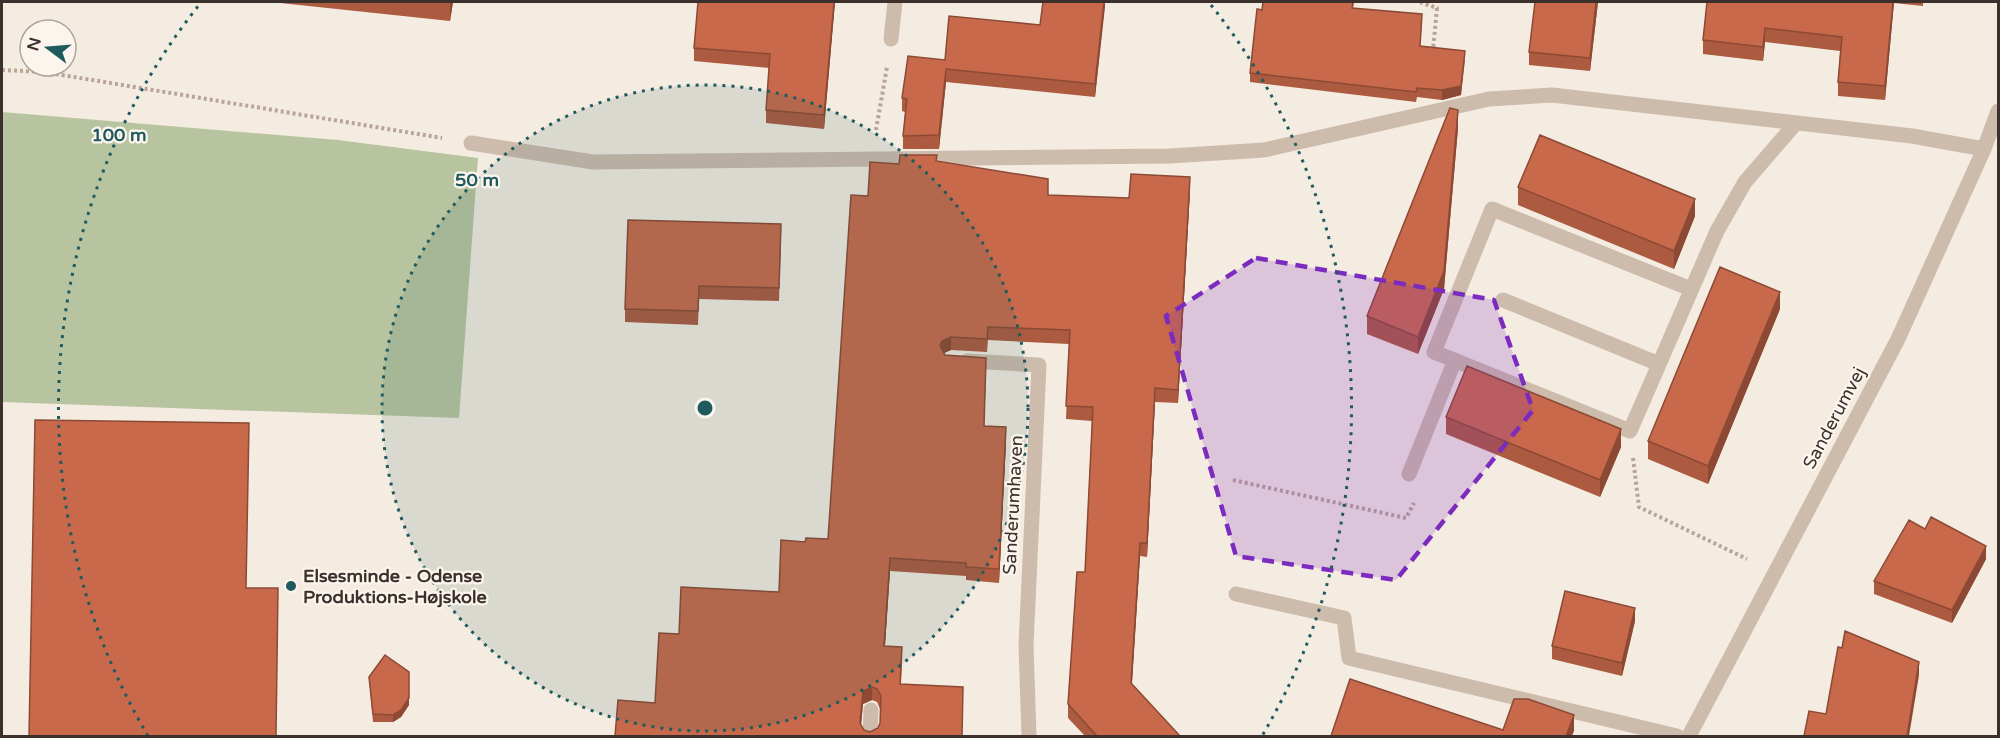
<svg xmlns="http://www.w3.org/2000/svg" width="2000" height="738" font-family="'Varela Round',sans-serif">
	<rect width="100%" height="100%" fill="#f4ebe1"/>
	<path fill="#b8c4a0" d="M 2,112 L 338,140 L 478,158 L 459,418 L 2,402 Z"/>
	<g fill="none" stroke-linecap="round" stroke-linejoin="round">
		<path stroke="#b9a596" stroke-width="4" stroke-dasharray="3 3" stroke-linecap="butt" d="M 1420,2 L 1437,8 L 1433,50
			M 2,70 L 44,72 L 442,138
			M 876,130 L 887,67
			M 1633,458 L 1639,507 L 1747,559
			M 1233,480 L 1406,518 L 1414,503"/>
		<path stroke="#cdbbac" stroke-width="15" d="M 891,39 L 895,2
			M 471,143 L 593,162 L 1170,156 L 1264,150 L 1489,99 L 1552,95 L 1912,136 L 1984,149
			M 1691,289 L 1492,209 L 1434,352 L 1630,431 L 1717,231 L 1745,182 L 1796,123
			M 1503,300 L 1659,364
			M 967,361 L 1039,365 L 1026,645 L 1029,736
			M 1409,474 L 1455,360
			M 1236,594 L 1344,618 L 1349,658 L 1677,736
			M 870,736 L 871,710
			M 1689,736 L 1898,339 L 1984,149 L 1998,111"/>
	</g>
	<path fill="#ac5a40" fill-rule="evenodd" d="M 271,2 L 453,2 L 450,21 Z
		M 698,2 L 835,2 L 824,129 L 766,123 L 766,110 L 769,68 L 694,61 L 694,48 Z
		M 1105,2 L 1095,97 L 946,82 L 939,149 L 903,149 L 903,136 L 905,112 L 902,111 L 902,98 L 945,60 Z
		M 1263,2 L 1354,2 L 1353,9 L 1422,23 L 1420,46 L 1465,60 L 1461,95 L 1442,100 L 1417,97 L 1416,102 L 1250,82 L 1250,73 Z
		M 1598,2 L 1590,71 L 1529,65 L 1529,52 Z
		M 1707,2 L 1923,2 L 1923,6 L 1894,3 L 1885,100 L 1838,96 L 1838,82 L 1840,51 L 1765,42 L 1763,61 L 1703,54 L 1703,40 Z
		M 1458,128 L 1444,289 L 1418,354 L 1367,334 L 1367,316 Z
		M 937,161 L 1048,196 L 1129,198 L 1190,191 L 1178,403 L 1155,402 L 1147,557 L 1140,556 L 1132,684 L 1180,736 L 1085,736 L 1068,718 L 1068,704 L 1085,572 L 1092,421 L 1066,419 L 1069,344 L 988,340 L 987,352 L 951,350 L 944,353 L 945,355 L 986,372 L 984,426 L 1006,441 L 999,583 L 966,580 L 966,576 L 890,571 L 885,646 L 902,661 L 901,684 L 963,700 L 962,736 L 615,736 L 655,703 L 679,634 L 779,592 L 805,542 L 828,539 L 868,196 L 899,164 ZM 872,700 L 877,702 L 880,709 L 880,723 L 878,728 L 870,732 L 864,730 L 861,725 L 863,704 Z
		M 1518,187 L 1695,216 L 1674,269 L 1518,205 Z
		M 781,237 L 779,301 L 699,299 L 698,325 L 625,322 L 625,309 Z
		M 1780,309 L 1708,484 L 1648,459 L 1648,441 Z
		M 1446,417 L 1621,447 L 1600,497 L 1446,434 Z
		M 1986,559 L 1952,623 L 1874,594 L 1874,581 Z
		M 1635,621 L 1622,676 L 1552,659 L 1552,646 Z
		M 409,672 L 409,705 L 401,717 L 393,722 L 373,722 L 369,677 Z"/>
	<path fill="#8c4a34" d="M 450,2 L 453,2 L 450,21 Z
		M 834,2 L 835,2 L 824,129 L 824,115 Z
		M 1104,2 L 1105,2 L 1105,7 L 1095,97 L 1095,84 Z
		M 1596,2 L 1598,2 L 1590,71 L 1590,58 Z
		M 1893,2 L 1894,2 L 1885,100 L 1885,86 Z
		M 1765,28 L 1765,42 L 1763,61 L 1763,47 Z
		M 1465,51 L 1461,95 L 1442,100 L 1442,90 Z
		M 946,69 L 946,82 L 939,149 L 939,135 Z
		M 1458,110 L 1458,128 L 1444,289 L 1418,354 L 1418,337 Z
		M 1190,177 L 1190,191 L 1178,403 L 1178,390 Z
		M 1695,199 L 1695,216 L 1674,269 L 1674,251 Z
		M 1780,292 L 1780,309 L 1708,484 L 1708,466 Z
		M 951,337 L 951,350 L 942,354 L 940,346 L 942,341 Z
		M 1155,388 L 1155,402 L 1147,557 L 1147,543 Z
		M 1006,427 L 1006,441 L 999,583 L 999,569 Z
		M 1621,429 L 1621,447 L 1600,497 L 1600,480 Z
		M 1140,543 L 1140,556 L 1131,697 L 1131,683 Z
		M 1986,546 L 1986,559 L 1952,623 L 1952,610 Z
		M 890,558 L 890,571 L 884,660 L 884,646 Z
		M 1635,608 L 1635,621 L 1622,676 L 1622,663 Z
		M 1919,662 L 1919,675 L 1909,736 L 1907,736 Z
		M 872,687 L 872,700 L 863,704 L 860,736 L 860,723 L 863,691 Z
		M 409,698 L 409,705 L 401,717 L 393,722 L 393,715 Z
		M 1574,715 L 1574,731 L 1572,736 L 1566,736 Z"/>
	<path fill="#c8694b" stroke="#8c4a34" stroke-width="1.5" fill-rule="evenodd" d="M 698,2 L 834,2 L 824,115 L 766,110 L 770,54 L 694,48 Z
		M 1043,2 L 1104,2 L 1095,84 L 946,69 L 939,135 L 903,136 L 907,99 L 902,98 L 908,56 L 945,60 L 949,16 L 1040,25 Z
		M 1263,2 L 1353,2 L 1352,8 L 1422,14 L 1420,46 L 1465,51 L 1461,86 L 1442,90 L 1417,88 L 1416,92 L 1250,73 L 1257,9 L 1262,10 Z
		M 1535,2 L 1596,2 L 1590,58 L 1529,52 Z
		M 1707,2 L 1893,2 L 1885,86 L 1838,82 L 1842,37 L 1765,28 L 1763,47 L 1703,40 Z
		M 1450,108 L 1458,110 L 1444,271 L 1418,337 L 1367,316 Z
		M 1540,135 L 1695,199 L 1674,251 L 1518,187 Z
		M 900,155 L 937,155 L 936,161 L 1048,179 L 1048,195 L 1129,198 L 1131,174 L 1190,177 L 1178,390 L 1155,388 L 1147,543 L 1140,543 L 1131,683 L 1180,736 L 1097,736 L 1068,704 L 1077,572 L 1085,572 L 1093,407 L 1066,406 L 1070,330 L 988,327 L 987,339 L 951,337 L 942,341 L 940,346 L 945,355 L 986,358 L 984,426 L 1006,427 L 999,569 L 966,567 L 966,563 L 890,558 L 884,646 L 902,647 L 900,684 L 963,687 L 962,736 L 615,736 L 618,700 L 655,703 L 659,633 L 679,634 L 681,587 L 779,592 L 781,540 L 805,542 L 806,538 L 828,539 L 851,195 L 868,196 L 870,162 L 899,164 ZM 872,687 L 877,689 L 881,696 L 880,723 L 878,728 L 870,732 L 864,730 L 860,723 L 863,691 Z
		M 628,220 L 781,224 L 779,288 L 699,286 L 698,311 L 625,309 Z
		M 1720,267 L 1780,292 L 1708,466 L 1648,441 Z
		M 1467,366 L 1621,429 L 1600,480 L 1446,417 Z
		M 35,420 L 249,423 L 246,588 L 278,588 L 276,736 L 29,736 Z
		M 1931,517 L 1986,546 L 1952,610 L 1874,581 L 1909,520 L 1925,529 Z
		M 1565,591 L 1635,608 L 1622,663 L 1552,646 Z
		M 1845,631 L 1919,662 L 1907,736 L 1804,736 L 1809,711 L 1826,714 L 1838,647 L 1842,648 Z
		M 385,655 L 409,672 L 409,698 L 401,710 L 393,715 L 373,714 L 369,677 Z
		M 1350,679 L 1503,730 L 1514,699 L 1528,699 L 1574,715 L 1566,736 L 1331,736 Z"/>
	<path fill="#7b2cbf" fill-opacity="0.2" stroke="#7b2cbf" stroke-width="4.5" stroke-dasharray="12 8" stroke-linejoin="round" d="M 1256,258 L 1494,300 L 1533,410 L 1396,580 L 1236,556 L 1166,316 Z"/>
	<circle cx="705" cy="408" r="323" fill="#1f5a5e" fill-opacity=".12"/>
	<g fill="none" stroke="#1f5a5e" stroke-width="3" stroke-dasharray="3 6">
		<circle cx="705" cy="408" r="323"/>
		<path d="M148 736A647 647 0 0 1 199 5M1211 5A647 647 0 0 1 1262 736"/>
	</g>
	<circle fill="#1f5a5e" stroke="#fbf5ee" stroke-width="2" cx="291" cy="586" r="6"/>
	<g text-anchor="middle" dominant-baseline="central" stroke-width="4.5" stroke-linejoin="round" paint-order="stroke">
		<g font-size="18" fill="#3b302b" stroke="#fbf5ee">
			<text transform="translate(1834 418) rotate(-62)">Sanderumvej</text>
			<text transform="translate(1013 505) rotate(-87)">Sanderumhaven</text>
		</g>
		<g font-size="18" font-weight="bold" fill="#3b302b" stroke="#fbf5ee" text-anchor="start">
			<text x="303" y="576">Elsesminde - Odense<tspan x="303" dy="21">Produktions-Højskole</tspan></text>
		</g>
	</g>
	<circle cx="705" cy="408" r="9" fill="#1f5a5e" stroke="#fbf5ee" stroke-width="3"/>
	<g font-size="18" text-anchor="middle" font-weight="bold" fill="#1f5a5e" stroke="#fbf5ee" stroke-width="4.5" stroke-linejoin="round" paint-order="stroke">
		<text x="119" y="141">100 m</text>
		<text x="477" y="186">50 m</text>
	</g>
	<rect width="2000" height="738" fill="none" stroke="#3b302b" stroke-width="6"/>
	<g transform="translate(48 48) rotate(286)"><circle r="28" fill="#fbf5ee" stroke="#aea6a0" stroke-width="1.5"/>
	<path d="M0-4.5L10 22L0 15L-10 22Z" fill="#1f5a5e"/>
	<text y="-9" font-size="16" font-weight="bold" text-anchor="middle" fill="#3b302b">N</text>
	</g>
</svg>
